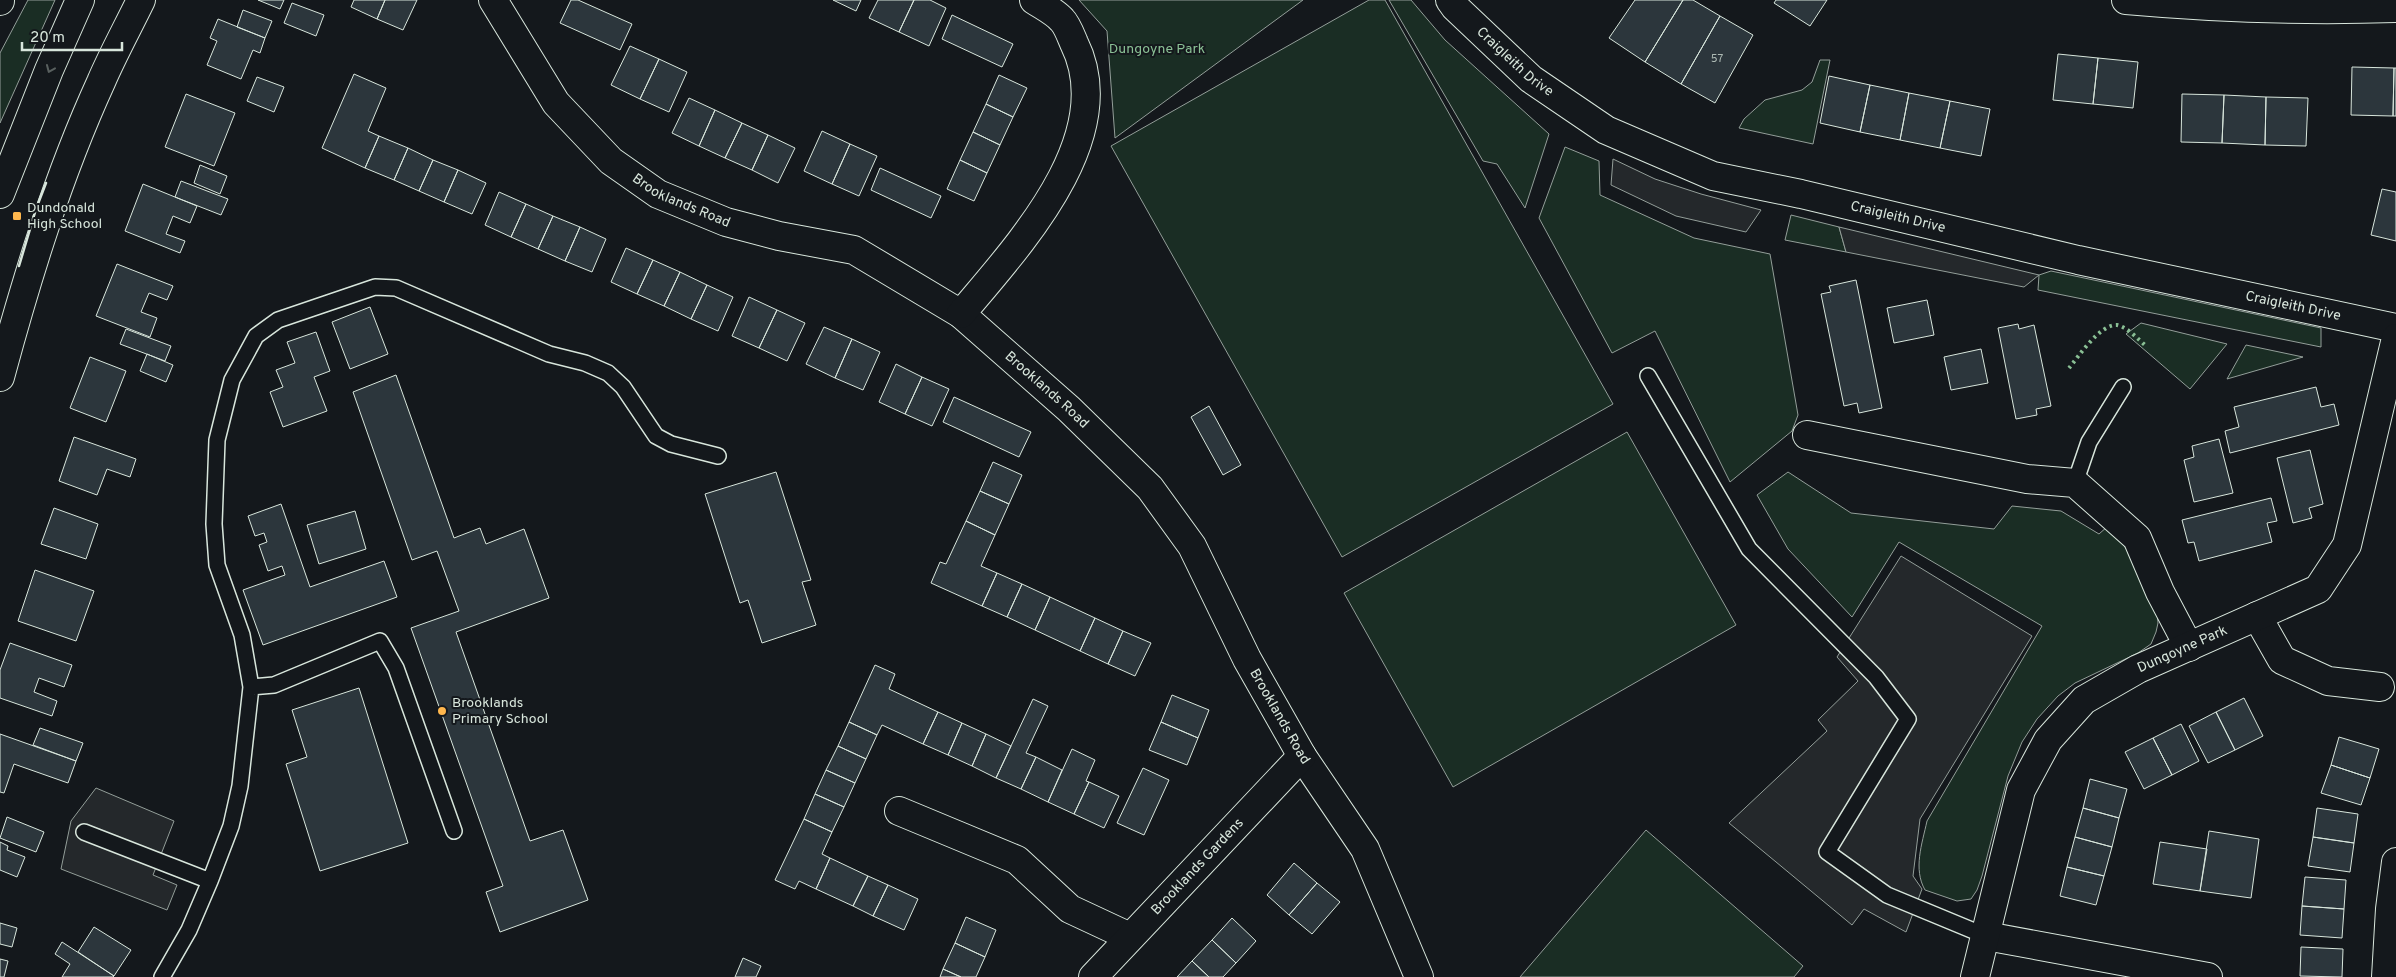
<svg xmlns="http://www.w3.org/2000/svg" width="2396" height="977" font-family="Overpass,sans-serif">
	<rect width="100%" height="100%" fill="#14181c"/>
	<path fill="#1a2d24" stroke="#939e99" d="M 28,0 L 55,0 L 0,123 L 0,53 Z
		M 1079,0 L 1303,0 L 1115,138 L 1107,31 Z
		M 1369,0 L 1385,0 L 1613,404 L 1342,557 L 1111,146 Z
		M 1389,0 L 1411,0 L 1445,40 L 1549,134 L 1525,208 L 1497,164 L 1483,161 Z
		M 1820,60 L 1830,60 L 1813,144 L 1739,128 L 1744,119 L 1765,100 L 1802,90 L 1812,82 Z
		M 1565,147 L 1599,161 L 1600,195 L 1694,238 L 1770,254 L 1798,415 L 1792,431 L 1730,482 L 1655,331 L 1612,353 L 1539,218 Z
		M 1791,215 L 1839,227 L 1846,252 L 1785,240 Z
		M 2051,271 L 2321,328 L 2321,347 L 2038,290 L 2039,275 Z
		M 2141,323 L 2227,344 L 2190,389 L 2126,334 Z
		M 2246,345 L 2303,357 L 2227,379 Z
		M 1627,432 L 1736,625 L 1453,787 L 1344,593 Z
		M 1788,472 L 1851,513 L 1994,529 L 2012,506 L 2061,511 L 2099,534 L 2108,526 L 2137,562 L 2157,611 L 2158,623 L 2156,632 L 2151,644 L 2138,653 L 2075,683 L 2058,696 L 2037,719 L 2022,742 L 2008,776 L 1982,876 L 1977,890 L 1971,899 L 1957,901 L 1925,890 C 1913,869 1922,844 1927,821 L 2042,626 L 1899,542 L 1852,617 L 1788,549 L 1757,495 Z
		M 1646,830 L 1803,966 L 1794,977 L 1520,977 Z"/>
	<path fill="#24282b" stroke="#939e99" d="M 1613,159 L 1655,179 L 1701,194 L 1761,210 L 1746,232 L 1676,216 L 1611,185 Z
		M 1839,227 L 2039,275 L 2024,287 L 1846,252 Z
		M 1901,556 L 2032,636 L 1920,819 L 1913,876 L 1922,889 L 1906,932 L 1864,909 L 1852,925 L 1729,823 L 1827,731 L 1818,720 L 1858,681 L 1837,657 Z
		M 96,788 L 174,821 L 153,875 L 177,885 L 167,910 L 61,869 L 71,821 Z"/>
	<path fill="#2c363c" stroke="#d8e6dc" d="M 258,0 L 284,0 L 280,9 Z
		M 354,0 L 385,0 L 377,19 L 351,7 Z
		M 385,0 L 417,0 L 403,30 L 377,19 Z
		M 571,0 L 578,0 L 632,24 L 620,50 L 560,23 Z
		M 833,0 L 861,0 L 856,11 Z
		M 878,0 L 914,0 L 899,32 L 869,18 Z
		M 914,0 L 930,0 L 946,8 L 929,46 L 899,32 Z
		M 1635,0 L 1683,0 L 1645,62 L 1609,38 Z
		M 1683,0 L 1693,0 L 1720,16 L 1681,84 L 1645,62 Z
		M 1776,0 L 1827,0 L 1810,26 L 1774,3 Z
		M 292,3 L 324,15 L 316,36 L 284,23 Z
		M 243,10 L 272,21 L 265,38 L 237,27 Z
		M 952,15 L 1013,44 L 1002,67 L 942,39 Z
		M 1720,16 L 1753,35 L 1715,103 L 1681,84 Z
		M 218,19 L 265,38 L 260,53 L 253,50 L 241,79 L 207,65 L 217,41 L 210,38 Z
		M 630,46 L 659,59 L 640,99 L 611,85 Z
		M 2058,54 L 2098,58 L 2093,104 L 2053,100 Z
		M 2098,58 L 2138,62 L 2133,108 L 2093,104 Z
		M 659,59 L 687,72 L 669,112 L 640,99 Z
		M 2352,67 L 2394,68 L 2393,116 L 2351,115 Z
		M 2394,68 L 2396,68 L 2396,116 L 2393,116 Z
		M 354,74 L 386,88 L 368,131 L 379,136 L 365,168 L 322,148 Z
		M 999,75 L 1027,88 L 1013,117 L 986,104 Z
		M 1829,76 L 1870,85 L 1860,132 L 1820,123 Z
		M 257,77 L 284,87 L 274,112 L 247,101 Z
		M 1870,85 L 1909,93 L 1900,140 L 1860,132 Z
		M 1909,93 L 1950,101 L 1940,148 L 1900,140 Z
		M 186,94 L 235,113 L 214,166 L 165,147 Z
		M 2182,94 L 2224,95 L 2222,143 L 2181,142 Z
		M 2224,95 L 2266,97 L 2265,145 L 2222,143 Z
		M 2266,97 L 2308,98 L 2306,146 L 2265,145 Z
		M 689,98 L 715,110 L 699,146 L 672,133 Z
		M 1950,101 L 1990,109 L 1981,156 L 1940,148 Z
		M 986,104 L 1013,117 L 1000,145 L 973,132 Z
		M 715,110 L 742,123 L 725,158 L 699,146 Z
		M 742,123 L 768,135 L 752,170 L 725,158 Z
		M 822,131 L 850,144 L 832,184 L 804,171 Z
		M 973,132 L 1000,145 L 987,173 L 960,160 Z
		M 768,135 L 795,148 L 778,183 L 752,170 Z
		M 379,136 L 408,148 L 394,180 L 365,168 Z
		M 850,144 L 877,156 L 859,196 L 832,184 Z
		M 408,148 L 433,160 L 419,191 L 394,180 Z
		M 433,160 L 458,170 L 444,202 L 419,191 Z
		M 960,160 L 987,173 L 974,201 L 947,189 Z
		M 200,165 L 227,176 L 220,194 L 194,183 Z
		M 880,168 L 941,196 L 931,218 L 871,190 Z
		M 458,170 L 486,183 L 472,214 L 444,202 Z
		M 181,181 L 228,199 L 221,215 L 175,197 Z
		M 143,184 L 197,206 L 190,223 L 173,216 L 166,234 L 185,241 L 180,253 L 125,231 Z
		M 2382,189 L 2396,192 L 2396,241 L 2371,235 Z
		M 499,192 L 526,204 L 511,237 L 485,225 Z
		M 526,204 L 553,216 L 538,249 L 511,237 Z
		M 553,216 L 580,227 L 565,261 L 538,249 Z
		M 580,227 L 606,239 L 592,272 L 565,261 Z
		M 626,248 L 653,260 L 637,294 L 611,282 Z
		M 653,260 L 680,272 L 664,306 L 637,294 Z
		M 117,264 L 173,286 L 167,300 L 149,293 L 141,312 L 157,318 L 150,337 L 96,316 Z
		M 680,272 L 707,285 L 691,319 L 664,306 Z
		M 1856,280 L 1882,408 L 1859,413 L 1857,403 L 1844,406 L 1821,294 L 1831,292 L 1829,286 Z
		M 707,285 L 733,297 L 718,331 L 691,319 Z
		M 749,297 L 777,310 L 759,348 L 732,336 Z
		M 1927,300 L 1934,335 L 1894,343 L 1887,308 Z
		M 370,307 L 388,354 L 350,369 L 332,322 Z
		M 777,310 L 805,323 L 787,361 L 759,348 Z
		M 2018,324 L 2019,329 L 2034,325 L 2051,406 L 2036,409 L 2037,415 L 2016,419 L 1998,328 Z
		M 824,327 L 852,339 L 835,378 L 806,364 Z
		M 126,329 L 171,346 L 165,361 L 120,344 Z
		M 316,332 L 330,371 L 314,377 L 327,411 L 283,427 L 270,392 L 283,387 L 276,370 L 295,363 L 287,342 Z
		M 852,339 L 880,352 L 863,390 L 835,378 Z
		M 1981,349 L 1988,383 L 1951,390 L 1944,357 Z
		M 147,354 L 173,365 L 166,382 L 140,371 Z
		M 90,357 L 126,371 L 106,422 L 70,408 Z
		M 896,364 L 922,377 L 905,414 L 879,402 Z
		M 396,375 L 454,538 L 480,528 L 486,544 L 524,529 L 549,598 L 456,632 L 530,841 L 563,830 L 588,900 L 500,932 L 486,892 L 503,886 L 411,628 L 459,611 L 437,551 L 412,560 L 353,392 Z
		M 922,377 L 949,389 L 932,426 L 905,414 Z
		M 2316,387 L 2321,407 L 2334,404 L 2339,425 L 2230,453 L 2225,431 L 2239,427 L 2234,407 Z
		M 954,397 L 1031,432 L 1019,457 L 943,422 Z
		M 1209,406 L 1241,465 L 1223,475 L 1191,417 Z
		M 74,437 L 136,459 L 130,477 L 107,469 L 97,495 L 59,481 Z
		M 2219,439 L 2233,493 L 2194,502 L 2184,460 L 2194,457 L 2192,446 Z
		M 2310,450 L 2323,504 L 2309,508 L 2312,518 L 2293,523 L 2277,458 Z
		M 993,462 L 1022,475 L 1009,504 L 980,491 Z
		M 776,472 L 811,580 L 802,582 L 816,625 L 762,643 L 748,600 L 740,603 L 705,494 Z
		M 980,491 L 1009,504 L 995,535 L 966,521 Z
		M 2271,498 L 2277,521 L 2267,523 L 2272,542 L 2199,561 L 2194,542 L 2188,543 L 2182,520 Z
		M 281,504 L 310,587 L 384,561 L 397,597 L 263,645 L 243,590 L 285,575 L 282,566 L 268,571 L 259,545 L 267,542 L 264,533 L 255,536 L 248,516 Z
		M 54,508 L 98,524 L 86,559 L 41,544 Z
		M 355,511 L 366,549 L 319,564 L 307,525 Z
		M 966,521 L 995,535 L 981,566 L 997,573 L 982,606 L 931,583 L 940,562 L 946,564 Z
		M 35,570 L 94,591 L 76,641 L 18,621 Z
		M 997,573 L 1022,584 L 1007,617 L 982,606 Z
		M 1022,584 L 1050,597 L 1035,630 L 1007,617 Z
		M 1050,597 L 1095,618 L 1080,651 L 1035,630 Z
		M 1095,618 L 1123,631 L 1108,664 L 1080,651 Z
		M 1123,631 L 1151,643 L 1135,676 L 1108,664 Z
		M 10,643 L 72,665 L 64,687 L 39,678 L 34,692 L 57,701 L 52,716 L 0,698 L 0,670 Z
		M 875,665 L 895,674 L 889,689 L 938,712 L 923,744 L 882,725 L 877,735 L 849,722 Z
		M 359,688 L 408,843 L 320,871 L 286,764 L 307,757 L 292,710 Z
		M 1172,695 L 1209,710 L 1198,738 L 1161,722 Z
		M 2244,698 L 2263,736 L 2235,750 L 2216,712 Z
		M 1033,699 L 1048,706 L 1026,753 L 1036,757 L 1021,789 L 996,778 Z
		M 938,712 L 962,723 L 948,755 L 923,744 Z
		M 2216,712 L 2235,750 L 2208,763 L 2189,726 Z
		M 849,722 L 877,735 L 866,759 L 838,746 Z
		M 1161,722 L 1198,738 L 1187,765 L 1149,750 Z
		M 962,723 L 986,734 L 972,766 L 948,755 Z
		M 2181,724 L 2199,761 L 2172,775 L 2153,738 Z
		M 40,728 L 83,743 L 76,761 L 33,745 Z
		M 0,734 L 76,761 L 68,783 L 14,764 L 4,793 L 0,792 Z
		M 986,734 L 1011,746 L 996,778 L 972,766 Z
		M 2339,737 L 2379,749 L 2370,778 L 2331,765 Z
		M 2153,738 L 2172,775 L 2144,789 L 2125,752 Z
		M 838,746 L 866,759 L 855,783 L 826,770 Z
		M 1072,749 L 1095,760 L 1086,781 L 1089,782 L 1074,814 L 1048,802 Z
		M 1036,757 L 1062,770 L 1048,802 L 1021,789 Z
		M 2331,765 L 2370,778 L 2361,805 L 2321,793 Z
		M 1143,768 L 1169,780 L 1144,835 L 1117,823 Z
		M 826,770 L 855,783 L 844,807 L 815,794 Z
		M 2090,779 L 2127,789 L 2119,818 L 2083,808 Z
		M 1089,782 L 1119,796 L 1104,828 L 1074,814 Z
		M 815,794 L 844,807 L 832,832 L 804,819 Z
		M 2083,808 L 2119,818 L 2112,847 L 2075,837 Z
		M 2317,808 L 2358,814 L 2354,843 L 2313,837 Z
		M 7,817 L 44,832 L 36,852 L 0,838 Z
		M 804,819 L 832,832 L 822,854 L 830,858 L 816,889 L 799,881 L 795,889 L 775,880 Z
		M 2209,831 L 2259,839 L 2251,898 L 2200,891 Z
		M 2075,837 L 2112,847 L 2104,876 L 2067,867 Z
		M 2313,837 L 2354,843 L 2350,872 L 2308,866 Z
		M 0,842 L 8,846 L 7,850 L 25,857 L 17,877 L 0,870 Z
		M 2160,842 L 2207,849 L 2200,891 L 2153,884 Z
		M 830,858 L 868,876 L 853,906 L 816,889 Z
		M 1294,863 L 1317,883 L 1289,915 L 1267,895 Z
		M 2067,867 L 2104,876 L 2096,905 L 2060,896 Z
		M 868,876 L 888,885 L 873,916 L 853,906 Z
		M 2305,877 L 2346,880 L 2344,909 L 2302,906 Z
		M 1317,883 L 1340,902 L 1312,934 L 1289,915 Z
		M 888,885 L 918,899 L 904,930 L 873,916 Z
		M 2302,906 L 2344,909 L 2342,938 L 2300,935 Z
		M 966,917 L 996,930 L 985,957 L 955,943 Z
		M 1232,918 L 1256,941 L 1236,963 L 1212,940 Z
		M 0,923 L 17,928 L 12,947 L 0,944 Z
		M 94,927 L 131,950 L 114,976 L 78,952 Z
		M 1212,940 L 1236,963 L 1223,977 L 1209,977 L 1192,961 Z
		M 62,942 L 114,976 L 113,977 L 62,977 L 70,964 L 55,954 Z
		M 955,943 L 985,957 L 976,977 L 961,977 L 943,969 Z
		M 2301,947 L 2343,949 L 2342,977 L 2300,976 Z
		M 743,958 L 761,966 L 756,977 L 735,977 Z
		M 0,959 L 8,961 L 4,977 L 0,977 Z
		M 1192,961 L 1209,977 L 1177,977 Z
		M 943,969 L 961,977 L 940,977 Z"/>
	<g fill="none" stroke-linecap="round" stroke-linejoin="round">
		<g stroke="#d8e6dc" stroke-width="18">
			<path id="service" d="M 1648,376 L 1749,549 L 1876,677 L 1908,719 L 1827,852 L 1887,895 L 1986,936
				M 2075,483 L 2089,442 L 2123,387
				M 251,687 L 274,685 L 380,641 L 396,668 L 454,831
				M 84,832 L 210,881
				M 162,977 L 189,930 L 210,881 L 231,826 L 240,786 L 251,687 L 242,635 L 217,565 L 214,524 L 217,440 L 232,380 L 256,336 L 278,320 L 375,287 L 396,288 L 549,354 L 585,363 L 608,373 L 623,387 L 656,436 L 671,444 L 718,456"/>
		</g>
		<g stroke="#d8e6dc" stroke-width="30">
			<g id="minor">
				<path id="s1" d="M 493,0 L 556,103 L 611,161 L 658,194 L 726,222 L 779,236 L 854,250 L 961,314 L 1069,409 L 1150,488 L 1192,546 L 1247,659 L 1302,756 L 1365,849 L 1419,977"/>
				<path id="s2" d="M 1450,0 L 1455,7 L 1531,79 L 1606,130 L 1713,176 L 1801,194 L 2078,260 L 2396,328"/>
				<path d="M 2126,0 C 2216,8 2306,11 2396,8"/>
				<path d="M 961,314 C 1017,247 1121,137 1074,43 C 1071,36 1067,25 1062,20 C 1055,12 1043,6 1034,0"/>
				<path d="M 0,377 C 27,277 58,176 101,82 C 113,54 128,27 141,0"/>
				<path d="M 1807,435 L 2027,479 L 2075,483 L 2137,538 L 2160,592 L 2189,647"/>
				<path d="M 2257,616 L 2282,660 L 2328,681 L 2380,687"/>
				<path d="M 899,811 L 1017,860 L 1070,909 L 1130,937"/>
				<path d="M 1986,936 L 2208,977"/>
				<path id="s3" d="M 1093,977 L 1302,756"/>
				<path id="s4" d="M 1975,977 L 2021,790 L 2048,740 L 2084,700 L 2138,669 L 2318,589 L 2347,545 L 2396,338"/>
				<path d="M 2386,977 L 2390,909 L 2396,862"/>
			</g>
		</g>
		<g stroke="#d8e6dc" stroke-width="30">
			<path id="trunk" d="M 0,1 L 0,0
				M 0,194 L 49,70 L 80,0"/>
		</g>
		<use href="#service" stroke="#14181c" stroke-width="15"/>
		<use href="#minor" stroke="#14181c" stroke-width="28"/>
		<use href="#trunk" stroke="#14181c" stroke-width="28"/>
		<path stroke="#8ac095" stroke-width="4" stroke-dasharray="2.5 4" stroke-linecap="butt" d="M 2069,368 C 2079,356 2100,324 2117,325 C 2127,327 2138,339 2146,346"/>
		<path stroke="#d8e6dc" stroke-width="2.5" d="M 19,266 L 36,209 L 46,183"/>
	</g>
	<defs><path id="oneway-chevron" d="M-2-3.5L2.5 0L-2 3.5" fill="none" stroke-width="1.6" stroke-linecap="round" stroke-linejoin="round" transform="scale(1.25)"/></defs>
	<use stroke="#59605f" href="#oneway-chevron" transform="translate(50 69) rotate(113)"/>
	<g fill="#ffb74d" stroke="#14181c" stroke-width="2">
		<rect x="12" y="211" width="10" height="10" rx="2.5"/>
		<circle cx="442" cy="711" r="5"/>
	</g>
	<g text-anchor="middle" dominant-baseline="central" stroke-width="4" stroke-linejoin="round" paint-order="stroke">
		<g font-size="11" fill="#adbab4">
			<text x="1717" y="59">57</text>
		</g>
		<g font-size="14" fill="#8ac095" stroke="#14181c">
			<text x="1157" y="49">Dungoyne Park</text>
		</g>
		<g font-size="14" fill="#d8e6dc" stroke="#14181c">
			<text stroke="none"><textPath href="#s2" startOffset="90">Craigleith Drive</textPath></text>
			<text stroke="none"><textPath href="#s1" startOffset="282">Brooklands Road</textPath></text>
			<text stroke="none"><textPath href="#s2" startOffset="510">Craigleith Drive</textPath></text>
			<text stroke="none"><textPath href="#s2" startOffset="915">Craigleith Drive</textPath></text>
			<text stroke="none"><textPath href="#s1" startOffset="702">Brooklands Road</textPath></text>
			<text stroke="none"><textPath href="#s4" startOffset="414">Dungoyne Park</textPath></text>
			<text stroke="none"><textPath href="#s1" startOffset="1108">Brooklands Road</textPath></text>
			<text stroke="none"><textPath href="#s3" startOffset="152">Brooklands Gardens</textPath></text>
		</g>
		<g font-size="14" fill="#d8e6dc" stroke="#14181c" text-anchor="start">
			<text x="27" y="208">Dundonald<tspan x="27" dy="16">High School</tspan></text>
			<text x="452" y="703">Brooklands<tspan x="452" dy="16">Primary School</tspan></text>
		</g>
	</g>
	<path d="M22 42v8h100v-8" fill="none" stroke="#d8e6dc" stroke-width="2.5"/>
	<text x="30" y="42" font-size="15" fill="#d8e6dc" stroke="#14181c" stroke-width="4" paint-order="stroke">20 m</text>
</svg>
